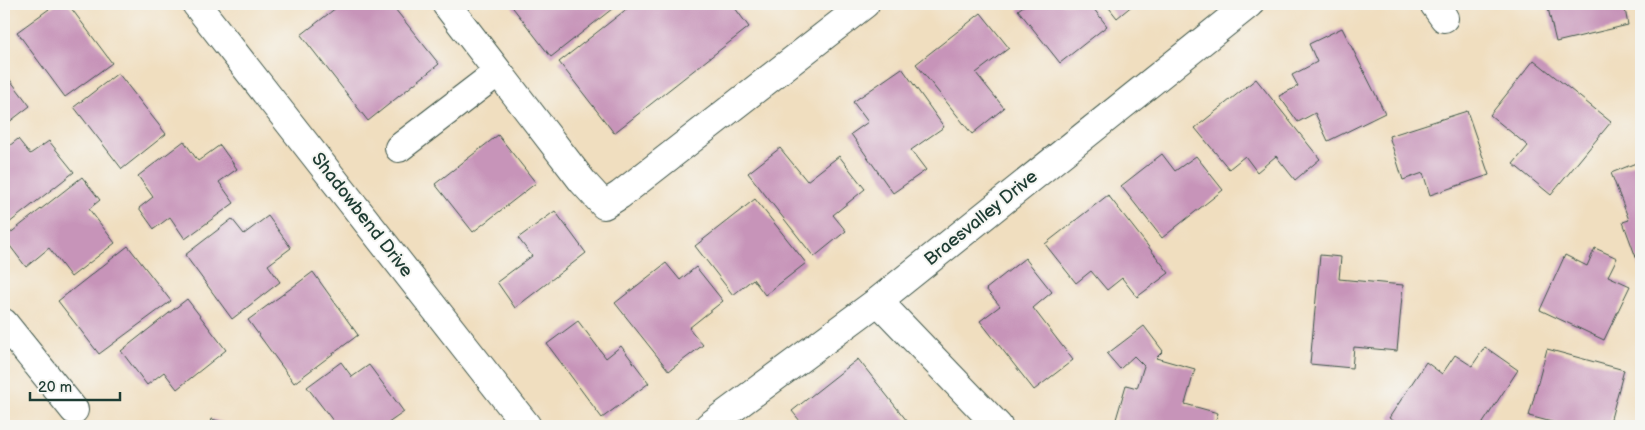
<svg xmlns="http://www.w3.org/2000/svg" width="1645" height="430" font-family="'Balsamiq Sans',sans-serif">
	<rect width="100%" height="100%" fill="#f6f6f2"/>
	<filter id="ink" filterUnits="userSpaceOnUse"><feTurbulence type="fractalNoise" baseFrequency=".02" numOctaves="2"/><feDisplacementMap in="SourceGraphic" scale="10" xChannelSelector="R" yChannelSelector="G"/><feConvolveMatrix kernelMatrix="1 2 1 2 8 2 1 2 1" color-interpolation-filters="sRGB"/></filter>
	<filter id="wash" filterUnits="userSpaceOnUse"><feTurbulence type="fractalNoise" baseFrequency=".0096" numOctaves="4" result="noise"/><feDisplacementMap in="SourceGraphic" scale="20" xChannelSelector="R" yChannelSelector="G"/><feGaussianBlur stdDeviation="1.12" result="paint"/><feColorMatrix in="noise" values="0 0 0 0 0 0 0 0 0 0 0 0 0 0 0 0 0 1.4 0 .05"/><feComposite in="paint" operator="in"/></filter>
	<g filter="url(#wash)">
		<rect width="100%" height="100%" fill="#f0debf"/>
		<g id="blocks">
			<path fill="#c794b9" d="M 56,4 L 68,4 L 112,63 L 65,97 L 17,32 Z
				M 341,4 L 391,4 L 439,64 L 368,121 L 301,35 Z
				M 510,4 L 616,4 L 617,5 L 551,57 Z
				M 633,4 L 732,4 L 749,27 L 614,133 L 559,62 Z
				M 1026,4 L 1090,4 L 1107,26 L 1060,63 L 1018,10 Z
				M 1106,4 L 1134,4 L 1117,18 Z
				M 1547,4 L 1624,4 L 1628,25 L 1556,42 Z
				M 981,13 L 1009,48 L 976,73 L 1004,108 L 972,134 L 916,64 Z
				M 1342,28 L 1385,113 L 1328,141 L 1315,113 L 1298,122 L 1279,96 L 1298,86 L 1292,75 L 1317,62 L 1309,44 Z
				M 1534,60 L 1611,122 L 1551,195 L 1513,164 L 1528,146 L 1490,115 Z
				M 902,68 L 944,127 L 911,150 L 926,170 L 893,193 L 851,134 L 868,122 L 853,102 Z
				M 4,72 L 30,106 L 4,126 Z
				M 118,73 L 166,134 L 122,169 L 74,107 Z
				M 1256,79 L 1320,159 L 1295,180 L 1276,156 L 1257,172 L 1245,156 L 1229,169 L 1195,128 Z
				M 1467,111 L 1489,175 L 1430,195 L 1423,173 L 1403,180 L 1389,136 Z
				M 498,135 L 536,183 L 473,232 L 435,184 Z
				M 18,139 L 30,154 L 49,141 L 74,172 L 4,227 L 4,150 Z
				M 184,141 L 198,161 L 220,145 L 237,169 L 219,182 L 234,203 L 185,239 L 170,217 L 154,229 L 139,208 L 153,197 L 138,176 Z
				M 780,148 L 807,181 L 839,156 L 865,189 L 833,215 L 846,231 L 814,257 L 748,173 Z
				M 1162,154 L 1175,171 L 1196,156 L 1223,190 L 1162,238 L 1121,186 Z
				M 1641,161 L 1641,271 L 1623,222 L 1629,220 L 1611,173 Z
				M 82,177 L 100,200 L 89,209 L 115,243 L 71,277 L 49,248 L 26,267 L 4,238 Z
				M 1108,195 L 1169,273 L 1137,297 L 1122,278 L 1107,290 L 1091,271 L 1076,283 L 1045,244 Z
				M 755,199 L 806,263 L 765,295 L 753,279 L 733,295 L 695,246 Z
				M 555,211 L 586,253 L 515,308 L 497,282 L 532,256 L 518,238 Z
				M 268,216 L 291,248 L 268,265 L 280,282 L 232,319 L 185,255 L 232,219 L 244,234 Z
				M 128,246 L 171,301 L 99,354 L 58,301 Z
				M 1595,248 L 1617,258 L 1608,276 L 1630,286 L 1604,340 L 1540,310 L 1565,255 L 1587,266 Z
				M 1320,255 L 1341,257 L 1339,279 L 1403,285 L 1397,351 L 1354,347 L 1352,368 L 1310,364 Z
				M 1025,258 L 1052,292 L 1033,308 L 1073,360 L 1034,390 L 980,321 L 1000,306 L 986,289 Z
				M 666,263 L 680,280 L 696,267 L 723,301 L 689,328 L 703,345 L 669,371 L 615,303 Z
				M 313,272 L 358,335 L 294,383 L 248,320 Z
				M 187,299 L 226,350 L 177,389 L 164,372 L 147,385 L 121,351 Z
				M 578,321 L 606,358 L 621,346 L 649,383 L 602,418 L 547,344 Z
				M 1144,326 L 1163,351 L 1156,358 L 1195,369 L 1185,404 L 1218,413 L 1214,426 L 1114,426 L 1126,385 L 1137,388 L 1144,366 L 1134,356 L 1120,369 L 1107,354 Z
				M 1485,347 L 1518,370 L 1481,426 L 1401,426 L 1389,418 L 1426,362 L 1442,374 L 1455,355 L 1472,366 Z
				M 1547,349 L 1624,370 L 1609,426 L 1567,426 L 1529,416 Z
				M 858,359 L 911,426 L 804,426 L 792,411 Z
				M 341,362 L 352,377 L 369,365 L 404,412 L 384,426 L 337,426 L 307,387 Z
				M 212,419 L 234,426 L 210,426 Z"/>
		</g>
	</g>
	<g filter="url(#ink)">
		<use href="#blocks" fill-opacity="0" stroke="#3e5549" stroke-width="1"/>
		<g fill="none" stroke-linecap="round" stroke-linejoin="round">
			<g stroke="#3e5549" stroke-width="30">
				<path id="minor" d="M 196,4 L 527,426
					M 446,4 L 583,182 L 604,205 L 620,195 L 865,4
					M 1434,4 L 1444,18
					M 399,148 L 498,72
					M 878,301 L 998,426
					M 4,323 L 74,410
					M 709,426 L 878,301 L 1249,4"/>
			</g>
			<use href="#minor" stroke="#fff" stroke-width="28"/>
		</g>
	</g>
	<g text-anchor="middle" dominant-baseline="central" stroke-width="4" stroke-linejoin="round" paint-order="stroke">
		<g font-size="18" fill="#1f3d34" stroke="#f6f6f2">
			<text transform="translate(362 215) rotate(52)">Shadowbend Drive</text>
			<text transform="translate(981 218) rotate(-39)">Braesvalley Drive</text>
		</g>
	</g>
	<rect width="1645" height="430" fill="none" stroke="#f6f6f2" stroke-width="20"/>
	<path d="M30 392v8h90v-8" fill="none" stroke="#1f3d34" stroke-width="2.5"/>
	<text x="38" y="392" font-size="15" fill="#1f3d34" stroke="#f6f6f2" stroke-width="4" paint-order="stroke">20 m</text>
</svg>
